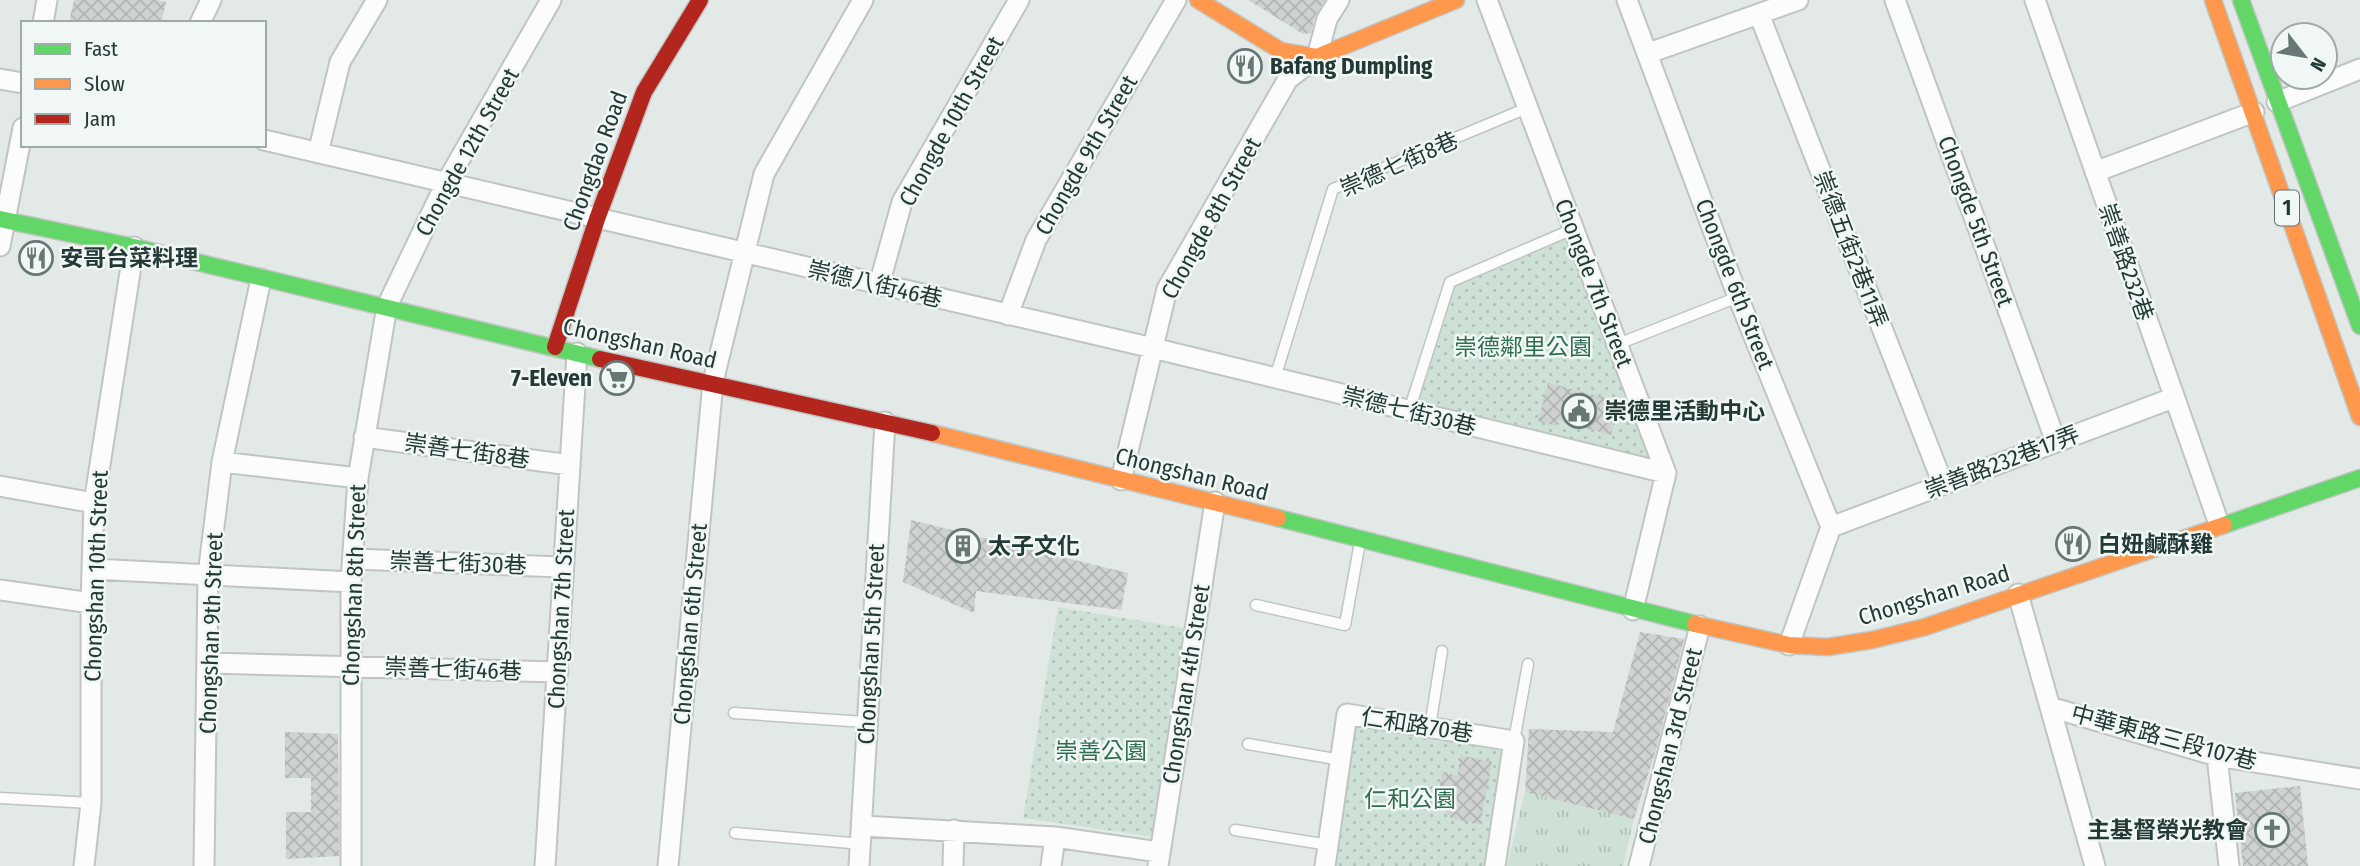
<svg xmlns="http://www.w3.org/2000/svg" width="2360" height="866" font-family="'Fira Sans Condensed','Noto Sans TC',sans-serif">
	<defs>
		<pattern id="grass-tufts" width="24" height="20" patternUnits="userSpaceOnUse" patternTransform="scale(1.75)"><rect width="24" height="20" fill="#cde1d6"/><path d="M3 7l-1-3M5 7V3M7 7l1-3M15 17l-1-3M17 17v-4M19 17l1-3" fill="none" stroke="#b0c2b8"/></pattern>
		<pattern id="park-dots" width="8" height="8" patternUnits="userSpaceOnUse" patternTransform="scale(1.75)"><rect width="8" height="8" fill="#cde1d6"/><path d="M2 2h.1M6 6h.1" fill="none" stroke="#b0c2b8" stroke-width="1.8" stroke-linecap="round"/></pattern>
		<pattern id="building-cross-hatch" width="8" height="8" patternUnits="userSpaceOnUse" patternTransform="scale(1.75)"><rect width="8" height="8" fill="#ced2d1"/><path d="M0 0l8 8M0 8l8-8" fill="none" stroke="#b1b5b4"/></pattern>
	</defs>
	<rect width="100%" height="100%" fill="#e3e9e6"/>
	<path fill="url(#grass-tufts)" d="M 1525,792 L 1634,819 L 1623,866 L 1507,866 Z"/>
	<path fill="url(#park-dots)" d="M 1572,231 L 1661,468 L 1410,410 L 1451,282 Z
		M 1058,607 L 1184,628 L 1156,837 L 1023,818 Z
		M 1352,722 L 1506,746 L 1487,866 L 1331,866 Z"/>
	<path fill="url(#building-cross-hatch)" d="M 74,0 L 156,0 L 166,2 L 161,23 L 69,23 Z
		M 1248,0 L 1325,0 L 1315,16 L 1311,33 L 1303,34 Z
		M 1548,383 L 1620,402 L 1611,435 L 1557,420 L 1556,426 L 1538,421 Z
		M 911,520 L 1128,573 L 1121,610 L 976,591 L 974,613 L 903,582 Z
		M 1640,632 L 1684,639 L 1657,746 L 1634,819 L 1525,792 L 1529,729 L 1613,732 Z
		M 285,732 L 338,734 L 339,856 L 286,859 L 286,812 L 311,812 L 311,778 L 285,778 Z
		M 1460,755 L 1492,762 L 1480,825 L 1451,818 L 1440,806 L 1438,797 L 1442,772 L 1458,776 Z
		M 2300,786 L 2308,866 L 2243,866 L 2235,793 Z"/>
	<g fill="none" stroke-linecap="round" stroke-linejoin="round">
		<g stroke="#c0c5c3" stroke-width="13">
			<path id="lane" d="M 1618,344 L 1738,297
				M 1275,378 L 1333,189 L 1527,108
				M 1409,411 L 1450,282 L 1573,229
				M 1256,605 L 1345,625 L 1360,542
				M 734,713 L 865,722
				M 1430,727 L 1442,651
				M 1514,741 L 1528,664
				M 1248,744 L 1341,760
				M 0,798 L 91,803
				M 1235,830 L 1329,845
				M 735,833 L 862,844"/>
		</g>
		<g stroke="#c0c5c3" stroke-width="23">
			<path id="street" d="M 1487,0 L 1666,473 L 1633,610
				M 1627,0 L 1738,297 L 1831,527 L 1789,645
				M 1895,0 L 2056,442
				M 2035,0 L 2219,524
				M 1759,14 L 1943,484
				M 43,23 L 47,0
				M 200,23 L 211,0
				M 1649,53 L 1798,0
				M 0,79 L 23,83
				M 2277,102 L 2360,69
				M 264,140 L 1153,348 L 1666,473
				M 318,153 L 340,62 L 377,0
				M 2095,172 L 2254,112
				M 0,246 L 23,128
				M 879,285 L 902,202 L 1019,0
				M 1008,315 L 1036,240 L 1176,0
				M 364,437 L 570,465
				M 222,462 L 358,478
				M 1121,480 L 1167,289 L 1288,79 L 1317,57 L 1327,19 L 1339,0
				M 0,486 L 94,503
				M 1831,527 L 2173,398
				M 354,559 L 561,567
				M 93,569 L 351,582
				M 0,590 L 91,603
				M 2018,594 L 2095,866
				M 208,663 L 558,672
				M 2050,707 L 2217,756 L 2360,779
				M 2217,756 L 2229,866
				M 863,826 L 1055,837 L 1159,852
				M 84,866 L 91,803 L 91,603 L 94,503 L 134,247
				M 204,866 L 208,575 L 222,462 L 261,279
				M 351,866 L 351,582 L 358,478 L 387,306 L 446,183 L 551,0
				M 545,866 L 577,353
				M 668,866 L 713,382 L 764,174 L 863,0
				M 859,866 L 885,422
				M 953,866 L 954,830
				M 1051,866 L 1055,837
				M 1158,866 L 1215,502
				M 1325,866 L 1347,714 L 1514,741 L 1495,866
				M 1639,866 L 1700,626"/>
		</g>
		<g stroke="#c0c6c4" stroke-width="19">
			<path id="fast" d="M 2241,0 L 2360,326
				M 0,219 L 134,247 L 600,359
				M 1278,518 L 1695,624
				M 2224,525 L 2360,478"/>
		</g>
		<g stroke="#c0c6c4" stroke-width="19">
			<path id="slow" d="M 1198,0 L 1281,51 L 1317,57 L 1456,0
				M 2213,0 L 2360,417
				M 932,433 L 1278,518
				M 1695,624 L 1789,645 L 1828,647 L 1872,640 L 1925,627 L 2224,525"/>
		</g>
		<g stroke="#c0c6c4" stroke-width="19">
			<path id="jam" d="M 555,347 L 597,219 L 644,92 L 700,0
				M 600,359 L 932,433"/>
		</g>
		<use href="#lane" stroke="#fbfcfb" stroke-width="10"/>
		<use href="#street" stroke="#fbfcfb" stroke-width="19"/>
		<use href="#fast" stroke="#63d668" stroke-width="16"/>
		<use href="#slow" stroke="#ff974d" stroke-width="16"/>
		<use href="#jam" stroke="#b3261e" stroke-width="16"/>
	</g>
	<defs>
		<g id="restaurant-ring" transform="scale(1.75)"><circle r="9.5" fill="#f1f7f5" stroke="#667774" stroke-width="1.5"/><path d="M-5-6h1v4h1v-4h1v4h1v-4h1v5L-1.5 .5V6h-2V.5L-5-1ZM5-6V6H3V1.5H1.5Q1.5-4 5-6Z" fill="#667774"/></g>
		<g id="supermarket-ring" transform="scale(1.75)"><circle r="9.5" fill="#f1f7f5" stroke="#667774" stroke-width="1.5"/><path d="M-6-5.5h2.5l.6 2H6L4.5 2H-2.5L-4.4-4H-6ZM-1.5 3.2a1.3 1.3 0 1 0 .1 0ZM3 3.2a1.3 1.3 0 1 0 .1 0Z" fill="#667774"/></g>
		<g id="civic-ring" transform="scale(1.75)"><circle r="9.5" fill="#f1f7f5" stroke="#667774" stroke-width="1.5"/><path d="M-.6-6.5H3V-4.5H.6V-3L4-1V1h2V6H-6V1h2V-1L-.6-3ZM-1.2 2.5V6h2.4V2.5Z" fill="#667774"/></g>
		<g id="building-ring" transform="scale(1.75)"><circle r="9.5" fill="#f1f7f5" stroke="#667774" stroke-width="1.5"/><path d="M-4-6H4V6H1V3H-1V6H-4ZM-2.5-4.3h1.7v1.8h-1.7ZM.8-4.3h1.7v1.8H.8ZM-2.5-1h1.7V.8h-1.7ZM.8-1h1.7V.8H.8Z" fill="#667774"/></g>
		<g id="church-ring" transform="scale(1.75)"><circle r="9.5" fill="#f1f7f5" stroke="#667774" stroke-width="1.5"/><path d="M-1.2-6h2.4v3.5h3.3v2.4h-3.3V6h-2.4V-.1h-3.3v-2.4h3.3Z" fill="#667774"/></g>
	</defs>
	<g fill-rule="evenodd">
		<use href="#restaurant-ring" x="1245" y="66"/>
		<use href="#restaurant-ring" x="36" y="258"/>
		<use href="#supermarket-ring" x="617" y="378"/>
		<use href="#civic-ring" x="1579" y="411"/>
		<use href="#restaurant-ring" x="2073" y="544"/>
		<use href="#building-ring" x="963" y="546"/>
		<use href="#church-ring" x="2272" y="830"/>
	</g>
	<g text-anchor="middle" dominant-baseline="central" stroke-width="5" stroke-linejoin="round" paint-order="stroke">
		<rect fill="#f1f7f5" stroke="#617370" stroke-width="2" x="2275" y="190.5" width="24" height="35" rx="5"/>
		<g font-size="21" font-weight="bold" fill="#233a37">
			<text x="2287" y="208">1</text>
		</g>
		<g font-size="23" font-weight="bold" fill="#233a37" stroke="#f1f7f5" text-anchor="start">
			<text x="1270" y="66">Bafang Dumpling</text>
			<text x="60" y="258">安哥台菜料理</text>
			<text x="592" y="378" text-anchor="end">7-Eleven</text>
			<text x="1604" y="411">崇德里活動中心</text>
			<text x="2098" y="544">白妞鹹酥雞</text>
			<text x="988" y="546">太子文化</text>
			<text x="2248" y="830" text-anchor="end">主基督榮光教會</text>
		</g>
		<g font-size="23" fill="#233a37" stroke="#f1f7f5">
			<text transform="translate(951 121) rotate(-61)">Chongde 10th Street</text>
			<text transform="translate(467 152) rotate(-61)">Chongde 12th Street</text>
			<text transform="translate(1086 155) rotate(-60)">Chongde 9th Street</text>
			<text transform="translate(595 161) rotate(-70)">Chongdao Road</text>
			<text transform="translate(1399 164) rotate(-24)">崇德七街8巷</text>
			<text transform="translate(1211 218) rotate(-61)">Chongde 8th Street</text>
			<text transform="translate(1976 221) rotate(70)">Chongde 5th Street</text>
			<text transform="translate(1851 249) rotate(69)">崇德五街2巷11弄</text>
			<text transform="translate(2126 262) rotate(71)">崇善路232巷</text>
			<text transform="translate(1594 283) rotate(69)">Chongde 7th Street</text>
			<text transform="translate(875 284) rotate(13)">崇德八街46巷</text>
			<text transform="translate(1735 284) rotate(69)">Chongde 6th Street</text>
			<text transform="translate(640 343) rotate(13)">Chongshan Road</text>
			<text transform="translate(1409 411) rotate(14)">崇德七街30巷</text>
			<text transform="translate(467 451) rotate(8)">崇善七街8巷</text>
			<text transform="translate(2002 462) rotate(-21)">崇善路232巷17弄</text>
			<text transform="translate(1192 474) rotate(14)">Chongshan Road</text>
			<text transform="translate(458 563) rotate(2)">崇善七街30巷</text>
			<text transform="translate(96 576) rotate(-88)">Chongshan 10th Street</text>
			<text transform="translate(354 585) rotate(-88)">Chongshan 8th Street</text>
			<text transform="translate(1934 595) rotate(-17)">Chongshan Road</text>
			<text transform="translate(561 609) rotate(-87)">Chongshan 7th Street</text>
			<text transform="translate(690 624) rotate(-85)">Chongshan 6th Street</text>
			<text transform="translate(211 633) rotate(-88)">Chongshan 9th Street</text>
			<text transform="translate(871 644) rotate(-87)">Chongshan 5th Street</text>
			<text transform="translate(453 669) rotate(2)">崇善七街46巷</text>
			<text transform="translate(1186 684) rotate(-81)">Chongshan 4th Street</text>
			<text transform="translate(1417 725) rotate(9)">仁和路70巷</text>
			<text transform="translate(2164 737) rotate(15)">中華東路三段107巷</text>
			<text transform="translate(1670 746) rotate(-76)">Chongshan 3rd Street</text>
		</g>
		<g font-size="23" fill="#306e50" stroke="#f1f7f5">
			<text x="1523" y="347">崇德鄰里公園</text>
			<text x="1101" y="751">崇善公園</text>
			<text x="1410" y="799">仁和公園</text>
		</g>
	</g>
	<rect x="21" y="21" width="245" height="126" fill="#f1f7f5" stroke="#9faba9" stroke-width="2"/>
	<rect x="35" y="44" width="35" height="10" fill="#63d668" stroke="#9faba9" stroke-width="2"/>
	<text x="84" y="56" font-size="21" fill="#233a37">Fast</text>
	<rect x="35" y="79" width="35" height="10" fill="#ff974d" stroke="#9faba9" stroke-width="2"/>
	<text x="84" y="91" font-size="21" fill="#233a37">Slow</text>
	<rect x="35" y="114" width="35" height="10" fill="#b3261e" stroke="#9faba9" stroke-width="2"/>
	<text x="84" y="126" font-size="21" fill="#233a37">Jam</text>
	<g transform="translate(2304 56) rotate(121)"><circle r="33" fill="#f1f7f5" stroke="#9faba9" stroke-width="2"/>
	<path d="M0-5L12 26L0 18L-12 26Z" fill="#667774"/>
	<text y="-10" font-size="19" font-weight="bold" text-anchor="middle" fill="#233a37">N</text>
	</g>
</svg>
